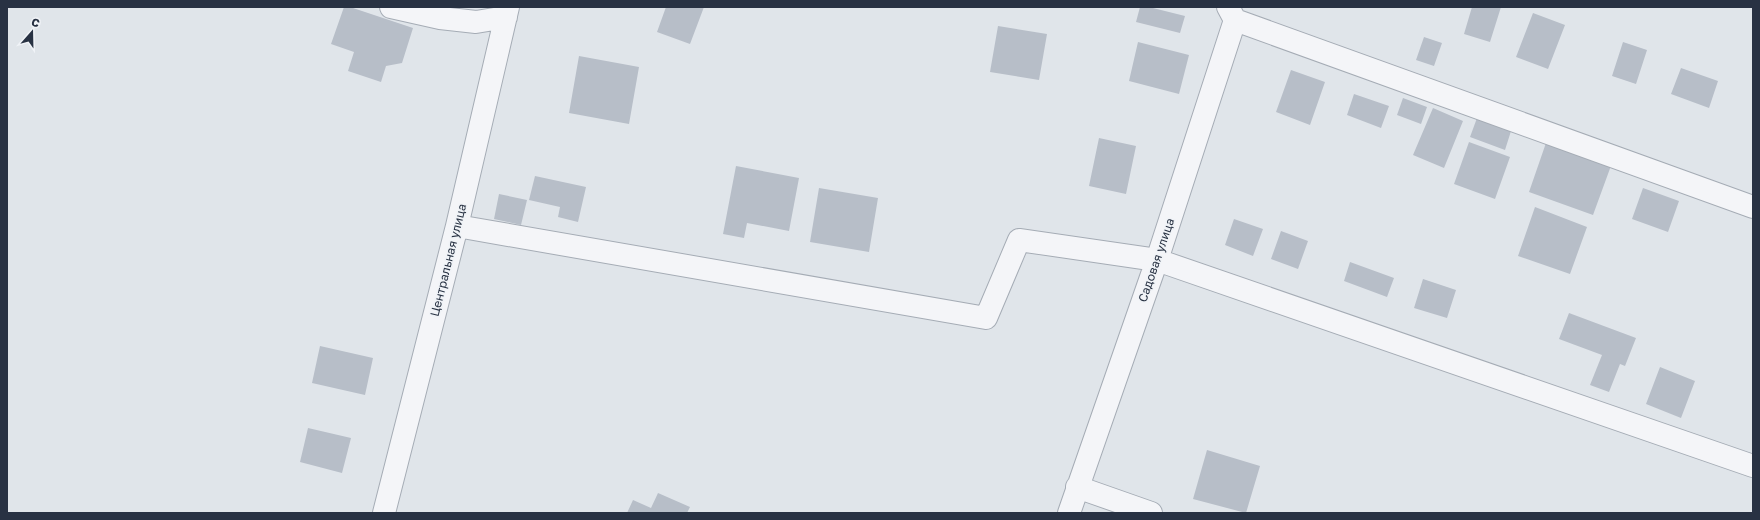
<svg xmlns="http://www.w3.org/2000/svg" width="1760" height="520" font-family="'Golos Text',sans-serif">
	<rect width="100%" height="100%" fill="#e0e5ea"/>
	<path fill="#b7bec8" d="M 344,7 L 350,7 L 413,28 L 402,63 L 386,66 L 381,82 L 348,71 L 354,52 L 331,44 Z
		M 666,7 L 704,7 L 690,44 L 657,32 Z
		M 1140,7 L 1149,7 L 1185,16 L 1180,33 L 1136,22 Z
		M 1472,7 L 1501,7 L 1490,42 L 1464,34 Z
		M 1533,13 L 1565,25 L 1548,69 L 1516,57 Z
		M 998,26 L 1047,34 L 1039,80 L 990,72 Z
		M 1424,37 L 1442,43 L 1434,66 L 1416,60 Z
		M 1138,42 L 1189,55 L 1179,94 L 1129,81 Z
		M 1623,42 L 1647,50 L 1636,84 L 1612,76 Z
		M 579,56 L 639,67 L 629,124 L 569,113 Z
		M 1681,68 L 1718,81 L 1709,108 L 1671,94 Z
		M 1291,70 L 1325,82 L 1310,125 L 1276,112 Z
		M 1354,94 L 1389,106 L 1381,128 L 1347,115 Z
		M 1403,98 L 1427,107 L 1421,124 L 1397,115 Z
		M 1433,108 L 1463,121 L 1444,168 L 1413,155 Z
		M 1477,118 L 1511,131 L 1505,150 L 1470,137 Z
		M 1099,138 L 1136,146 L 1126,194 L 1089,186 Z
		M 1547,140 L 1612,163 L 1593,215 L 1529,192 Z
		M 1469,142 L 1510,157 L 1495,199 L 1454,184 Z
		M 736,166 L 799,178 L 789,231 L 747,223 L 744,238 L 723,234 Z
		M 535,176 L 586,187 L 578,222 L 558,217 L 560,207 L 529,200 Z
		M 819,188 L 878,198 L 869,252 L 810,242 Z
		M 1643,188 L 1679,201 L 1668,232 L 1632,219 Z
		M 499,194 L 527,200 L 521,225 L 494,219 Z
		M 1535,207 L 1587,227 L 1570,274 L 1518,256 Z
		M 1234,219 L 1263,229 L 1253,256 L 1225,245 Z
		M 1281,231 L 1308,241 L 1298,269 L 1271,259 Z
		M 1350,262 L 1394,278 L 1387,297 L 1344,281 Z
		M 1423,279 L 1456,290 L 1447,318 L 1414,308 Z
		M 1569,313 L 1636,338 L 1625,366 L 1620,364 L 1609,392 L 1590,385 L 1602,355 L 1559,339 Z
		M 320,346 L 373,358 L 365,395 L 312,383 Z
		M 1660,367 L 1695,381 L 1681,418 L 1646,404 Z
		M 308,428 L 351,438 L 342,473 L 300,462 Z
		M 1207,450 L 1260,466 L 1246,513 L 1193,499 Z
		M 658,493 L 690,507 L 687,513 L 627,513 L 633,500 L 651,508 Z"/>
	<g fill="none" stroke-linecap="round" stroke-linejoin="round">
		<g stroke="#a5acb5" stroke-width="24">
			<path id="street" d="M 391,7 L 440,18 L 476,22 L 506,17
				M 1235,20 L 1753,207
				M 457,226 L 986,318 L 1019,240 L 1157,260 L 1753,466
				M 1077,487 L 1151,513
				M 384,513 L 457,226 L 508,7
				M 1069,513 L 1157,260 L 1235,20 L 1228,7"/>
		</g>
		<use href="#street" stroke="#f4f5f8" stroke-width="22"/>
	</g>
	<g text-anchor="middle" dominant-baseline="central" stroke-width="3" stroke-linejoin="round" paint-order="stroke">
		<g font-size="12" fill="#283243" stroke="#f0f3f7">
			<text transform="translate(448 260) rotate(-76)">Центральная улица</text>
			<text transform="translate(1156 260) rotate(-71)">Садовая улица</text>
		</g>
	</g>
	<rect width="1760" height="520" fill="none" stroke="#283243" stroke-width="16"/>
	<g transform="translate(32 32) rotate(20)" stroke="#f0f3f7" stroke-width="3" paint-order="stroke">
	<path d="M0-3L7 15L0 10L-7 15Z" fill="#283243"/>
	<text y="-6" font-size="11" font-weight="bold" text-anchor="middle" fill="#283243">С</text>
	</g>
</svg>
